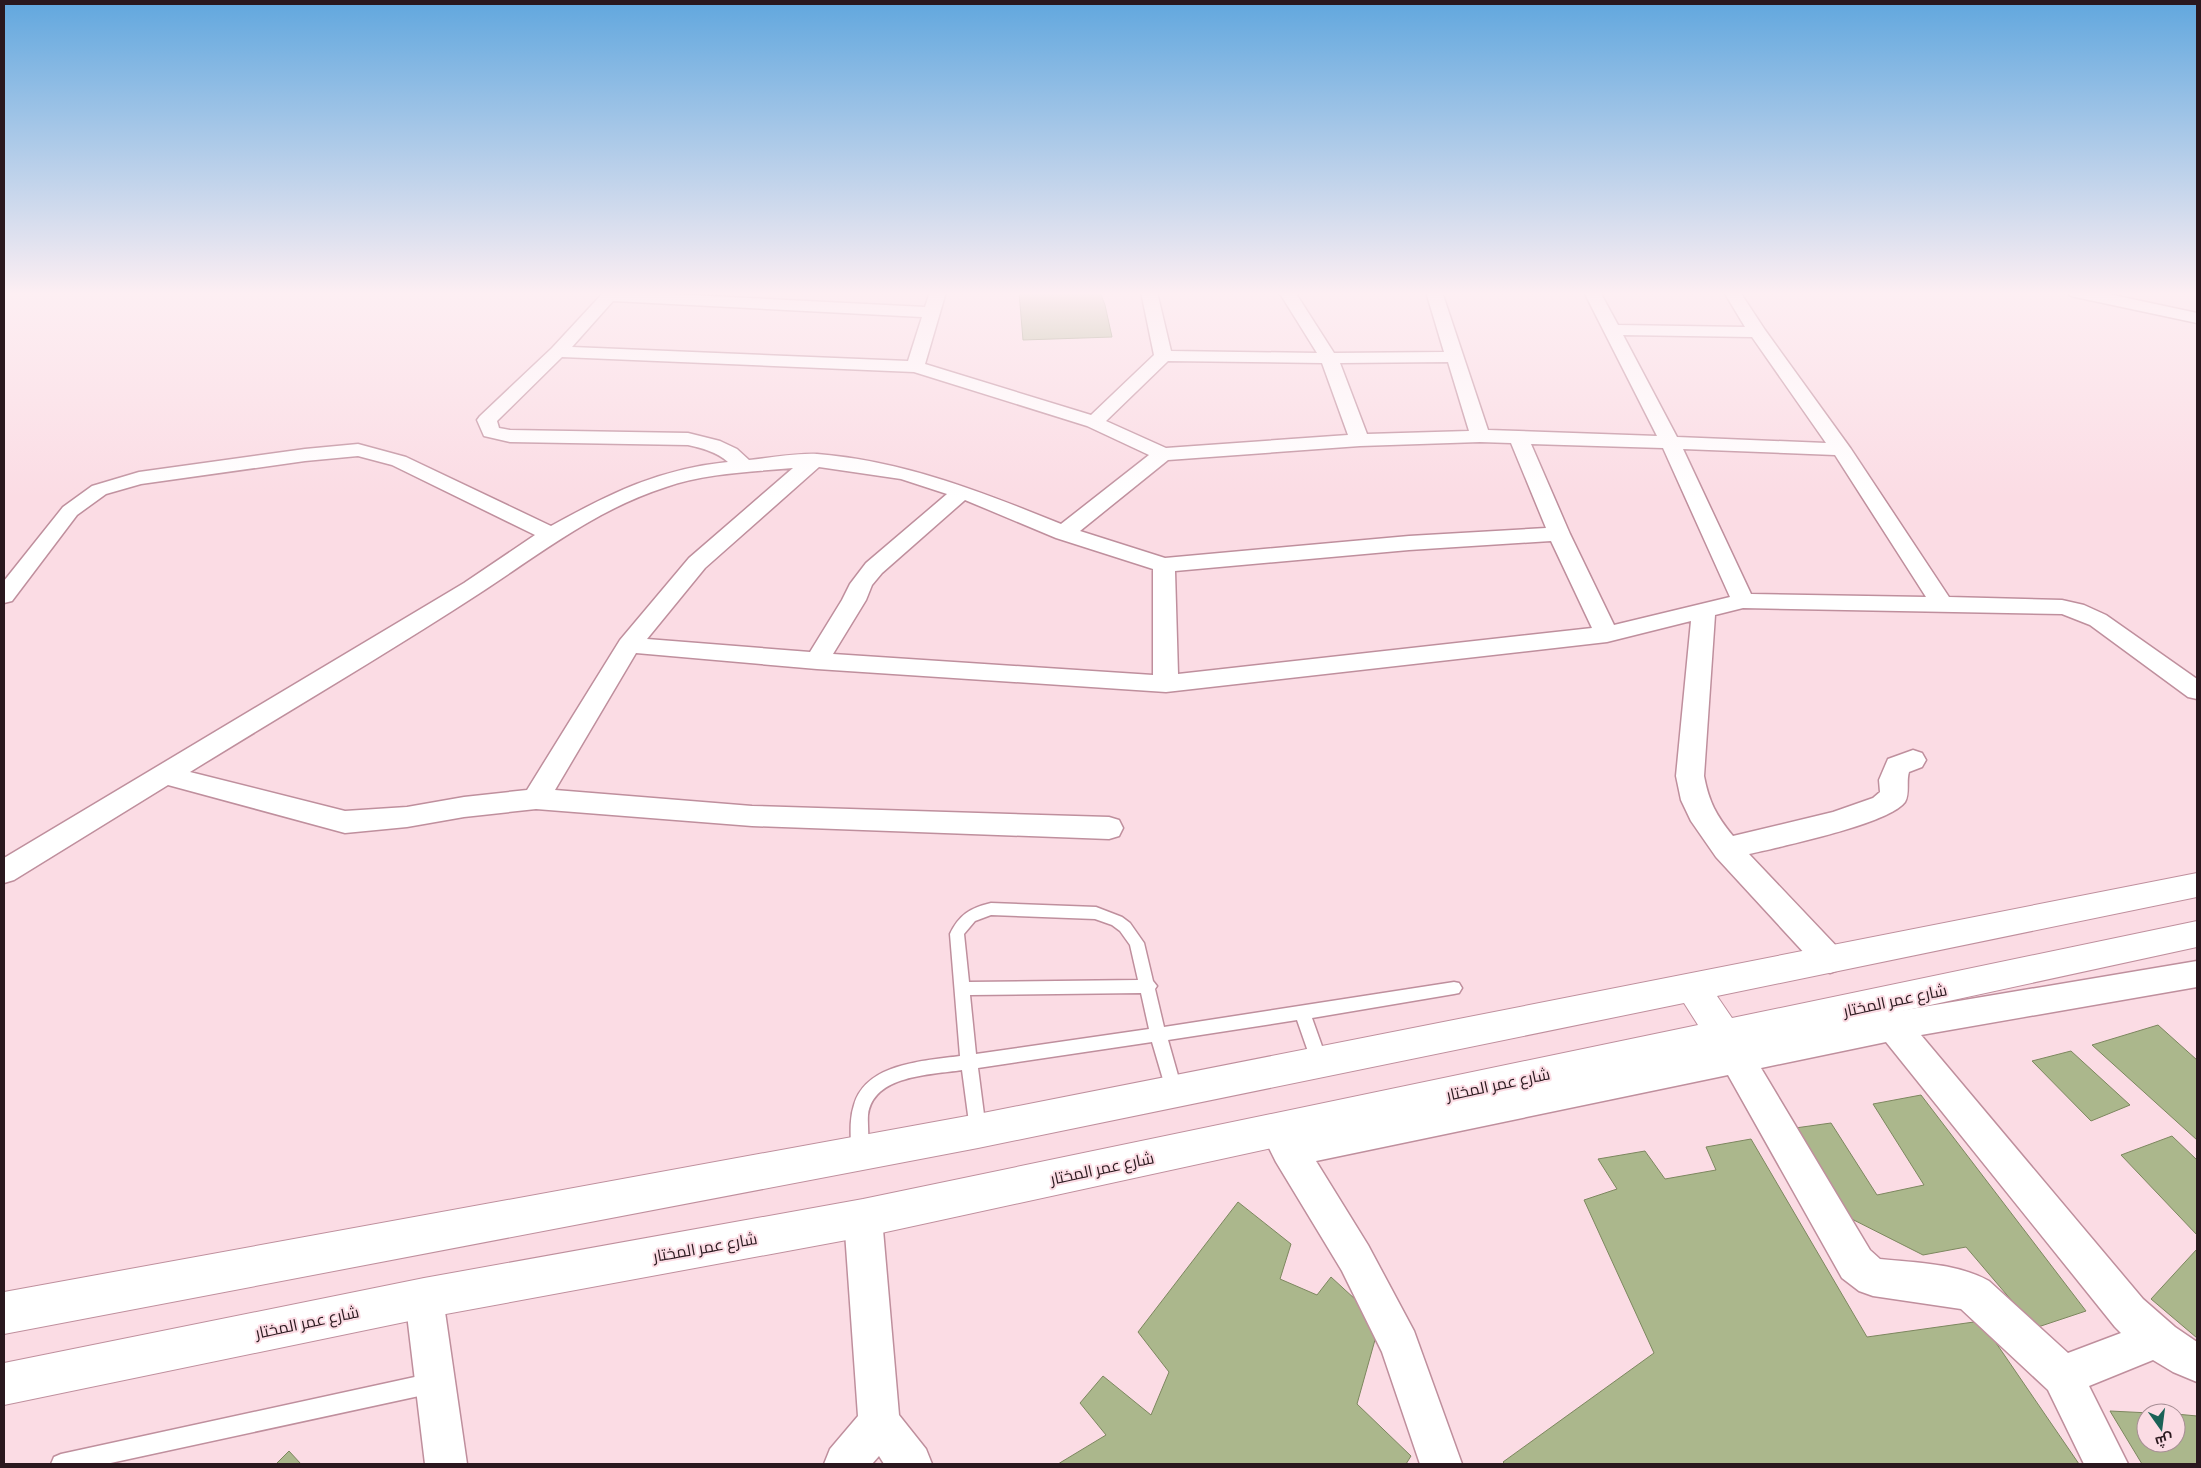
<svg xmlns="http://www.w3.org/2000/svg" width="2201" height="1468" font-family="'PT Sans Narrow',Cairo,sans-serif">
	<rect width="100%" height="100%" fill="#fbdce4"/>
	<path fill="#abb78c" stroke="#7d875f" d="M 1019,292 L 1100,292 L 1105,305 L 1112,337 L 1023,340 Z
		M 2158,1025 L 2197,1060 L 2197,1140 L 2092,1045 Z
		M 2071,1051 L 2130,1105 L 2091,1121 L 2032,1061 Z
		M 1921,1095 L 2086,1311 L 2035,1328 L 1966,1247 L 1923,1255 L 1830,1208 L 1781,1130 L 1831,1123 L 1877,1195 L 1924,1185 L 1873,1104 Z
		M 2172,1136 L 2197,1160 L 2197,1235 L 2121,1155 Z
		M 1751,1139 L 1867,1337 L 1981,1321 L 2079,1464 L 1505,1464 L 1503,1462 L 1654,1353 L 1584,1200 L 1617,1189 L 1598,1159 L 1645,1151 L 1665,1179 L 1716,1170 L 1706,1147 Z
		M 1238,1202 L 1291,1244 L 1280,1279 L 1317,1295 L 1331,1277 L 1380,1322 L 1357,1404 L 1411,1456 L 1406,1464 L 1058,1464 L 1106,1435 L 1080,1403 L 1103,1376 L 1151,1415 L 1169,1372 L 1138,1332 Z
		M 2197,1249 L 2197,1338 L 2151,1299 Z
		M 2110,1411 L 2150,1413 L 2146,1413 L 2146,1443 L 2176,1443 L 2176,1414 L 2197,1416 L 2197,1464 L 2142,1464 Z
		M 289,1451 L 301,1464 L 276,1464 Z"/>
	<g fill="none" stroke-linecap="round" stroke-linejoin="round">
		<g stroke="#bf8f9d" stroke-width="3">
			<path id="service" d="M 991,903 L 1096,907 L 1122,917 L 1130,923 L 1144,943 L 1153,981 L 1157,986 L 1155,989 L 1164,1027 L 1454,982 L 1459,983 L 1462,988 L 1459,993 L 1454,994 L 1312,1018 L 1328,1063 L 1326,1068 L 1320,1070 L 1314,1068 L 1312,1063 L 1297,1020 L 1168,1040 L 1183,1093 L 1181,1098 L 1175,1100 L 1169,1098 L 1167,1093 L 1152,1042 L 978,1068 L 986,1130 L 984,1136 L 978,1138 L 972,1136 L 970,1130 L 962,1070 C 930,1075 873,1075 868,1115 C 867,1129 871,1145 865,1158 L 859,1160 L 853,1158 L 851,1152 C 851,1137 849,1120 854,1105 C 866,1063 924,1061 960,1056 L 950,934 C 959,915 970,908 991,903 ZM 991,915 L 1095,919 L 1112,925 L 1120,931 L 1130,945 L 1138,980 L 969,982 L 964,934 L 975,921 ZM 1141,993 L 1149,1029 L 976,1054 L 970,995 Z
				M 433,1373 L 440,1376 L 443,1383 L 440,1390 L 433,1393 L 106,1464 L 51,1464 L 54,1457 L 61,1454 Z"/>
		</g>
		<g stroke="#bf8f9d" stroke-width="3">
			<path id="minor" d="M 630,292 L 925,307 L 930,292 L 946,292 L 925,364 L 1091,415 L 1154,355 L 1141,292 L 1157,292 L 1171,351 L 1317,353 L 1279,292 L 1295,292 L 1334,353 L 1444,352 L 1426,292 L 1442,292 L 1488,430 L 1657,436 L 1584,292 L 1600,292 L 1618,325 L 1745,327 L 1724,292 L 1740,292 L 1765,330 L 1851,449 L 1949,597 L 2062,600 L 2084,605 L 2106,615 L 2197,679 L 2197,699 L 2188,697 L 2090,625 L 2062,614 L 1743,608 L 1715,615 L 1704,776 C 1709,802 1716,815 1733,836 L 1833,812 L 1873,798 L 1880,792 L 1879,780 L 1888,759 L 1913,750 L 1922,753 L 1926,760 L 1922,767 L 1909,772 C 1906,782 1910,793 1905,802 C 1889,824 1779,847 1749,854 L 1841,951 L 1846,960 L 1841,969 L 1830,973 L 1819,969 L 1716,857 L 1691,821 L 1681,800 L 1676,776 L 1691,621 L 1607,642 L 1166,692 L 817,669 L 636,653 L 555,790 L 752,806 L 1109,817 L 1119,820 L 1123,828 L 1119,836 L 1109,839 L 752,826 L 536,809 L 464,817 L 407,827 L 345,833 L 168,785 L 14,880 L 4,883 L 4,858 L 464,583 L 535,535 L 392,465 L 358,456 L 305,461 L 141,484 L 106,494 L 77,515 L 12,601 L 4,603 L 4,581 L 63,507 L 92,486 L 139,472 L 305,449 L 358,444 L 406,457 L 551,526 C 611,493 659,469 728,462 C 717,452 702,448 688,445 L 510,442 L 484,436 L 477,420 L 480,416 L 552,348 L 603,293 ZM 613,301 L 922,317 L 908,361 L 572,347 ZM 1623,335 L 1752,337 L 1826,443 L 1677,437 ZM 562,357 L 914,372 L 1087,426 L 1149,455 L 1061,524 C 982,492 904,461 817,454 C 795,453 771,458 749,460 L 737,449 L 720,441 L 688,433 L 510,430 L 499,428 L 497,421 ZM 1168,361 L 1322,363 L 1348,435 L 1166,448 L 1106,421 ZM 1448,362 L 1469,431 L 1367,434 L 1340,363 ZM 1480,442 L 1511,443 L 1546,528 L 1409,536 L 1165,558 L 1080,531 L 1168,460 L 1360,446 ZM 1531,444 L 1663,448 L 1730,597 L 1614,625 L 1570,534 ZM 1683,449 L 1835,455 L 1926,597 L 1751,594 ZM 819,467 L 901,479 L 947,494 L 866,563 L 850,584 L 842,600 L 810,652 L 647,639 L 705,568 ZM 793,468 L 689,558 L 620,640 L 527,790 L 464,797 L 407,807 L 345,811 L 190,772 C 287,712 385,655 480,593 C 541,553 595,510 666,487 C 706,473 750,472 793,468 ZM 965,500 L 1056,538 L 1153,569 L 1153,675 L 833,654 L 866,600 L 872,585 L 882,573 ZM 1551,541 L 1592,628 L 1178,674 L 1175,571 L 1409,550 Z
				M 2067,292 L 2099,292 L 2197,313 L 2197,323 L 2075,297 L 2069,295 Z
				M 2197,961 L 2197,987 L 1921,1035 L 2143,1299 L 2175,1327 L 2197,1342 L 2197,1382 L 2173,1372 L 2153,1360 L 2089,1386 L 2128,1464 L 2084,1464 L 2048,1390 L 1961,1309 L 1873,1296 L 1859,1291 L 1842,1278 L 1728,1075 L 1316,1161 L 1368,1245 L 1414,1331 L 1462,1464 L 1420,1464 L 1382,1352 L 1342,1271 L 1276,1162 L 1263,1136 L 1269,1124 L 1281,1119 L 1293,1124 L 1298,1131 L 1893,1012 ZM 1886,1042 L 2115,1327 L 2121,1333 L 2068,1353 L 1989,1281 C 1957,1263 1916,1263 1880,1259 L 1870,1250 L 1761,1068 Z
				M 863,1200 L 876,1205 L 882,1218 L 899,1415 L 926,1449 L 932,1464 L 884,1464 L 879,1456 L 872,1464 L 824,1464 L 830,1449 L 858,1416 L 844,1218 L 850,1205 Z
				M 424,1279 L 438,1284 L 443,1298 L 467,1464 L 425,1464 L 405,1298 L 410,1284 Z"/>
		</g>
		<g stroke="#bf8f9d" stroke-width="2">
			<path id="tertiary" d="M 2197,873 L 2197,897 L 1717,996 L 1732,1018 L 2197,921 L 2197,947 L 863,1237 L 424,1318 L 4,1405 L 4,1363 L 424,1278 L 863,1199 L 1698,1025 L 1684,1003 L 978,1148 L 4,1334 L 4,1292 L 978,1114 Z"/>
		</g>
		<use href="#service" fill="#fff" fill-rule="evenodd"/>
		<use href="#minor" fill="#fff" fill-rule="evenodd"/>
		<use href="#tertiary" fill="#fff" fill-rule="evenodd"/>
	</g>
	<linearGradient id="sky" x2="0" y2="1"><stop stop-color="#61a7de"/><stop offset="0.59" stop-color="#fdeff3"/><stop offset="1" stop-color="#fdeff3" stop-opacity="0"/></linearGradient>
	<rect width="2201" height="498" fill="url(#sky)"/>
	<g text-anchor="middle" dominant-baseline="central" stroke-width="4" stroke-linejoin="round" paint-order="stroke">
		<g font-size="16" fill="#2a181e" stroke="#fbdce4">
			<text transform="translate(1895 1000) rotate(-12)">شارع عمر المختار</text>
			<text transform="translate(1498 1084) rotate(-12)">شارع عمر المختار</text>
			<text transform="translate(1102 1168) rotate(-12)">شارع عمر المختار</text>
			<text transform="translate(705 1247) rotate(-10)">شارع عمر المختار</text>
			<text transform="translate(307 1322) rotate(-12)">شارع عمر المختار</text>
		</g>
	</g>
	<rect width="2201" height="1468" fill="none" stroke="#2a181e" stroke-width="10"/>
	<g transform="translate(2161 1428) rotate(166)"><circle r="24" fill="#fbdce4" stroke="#a78e95"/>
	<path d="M0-4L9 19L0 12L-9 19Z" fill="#1a6257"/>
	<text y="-8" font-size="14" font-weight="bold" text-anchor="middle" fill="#2a181e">ش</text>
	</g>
</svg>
